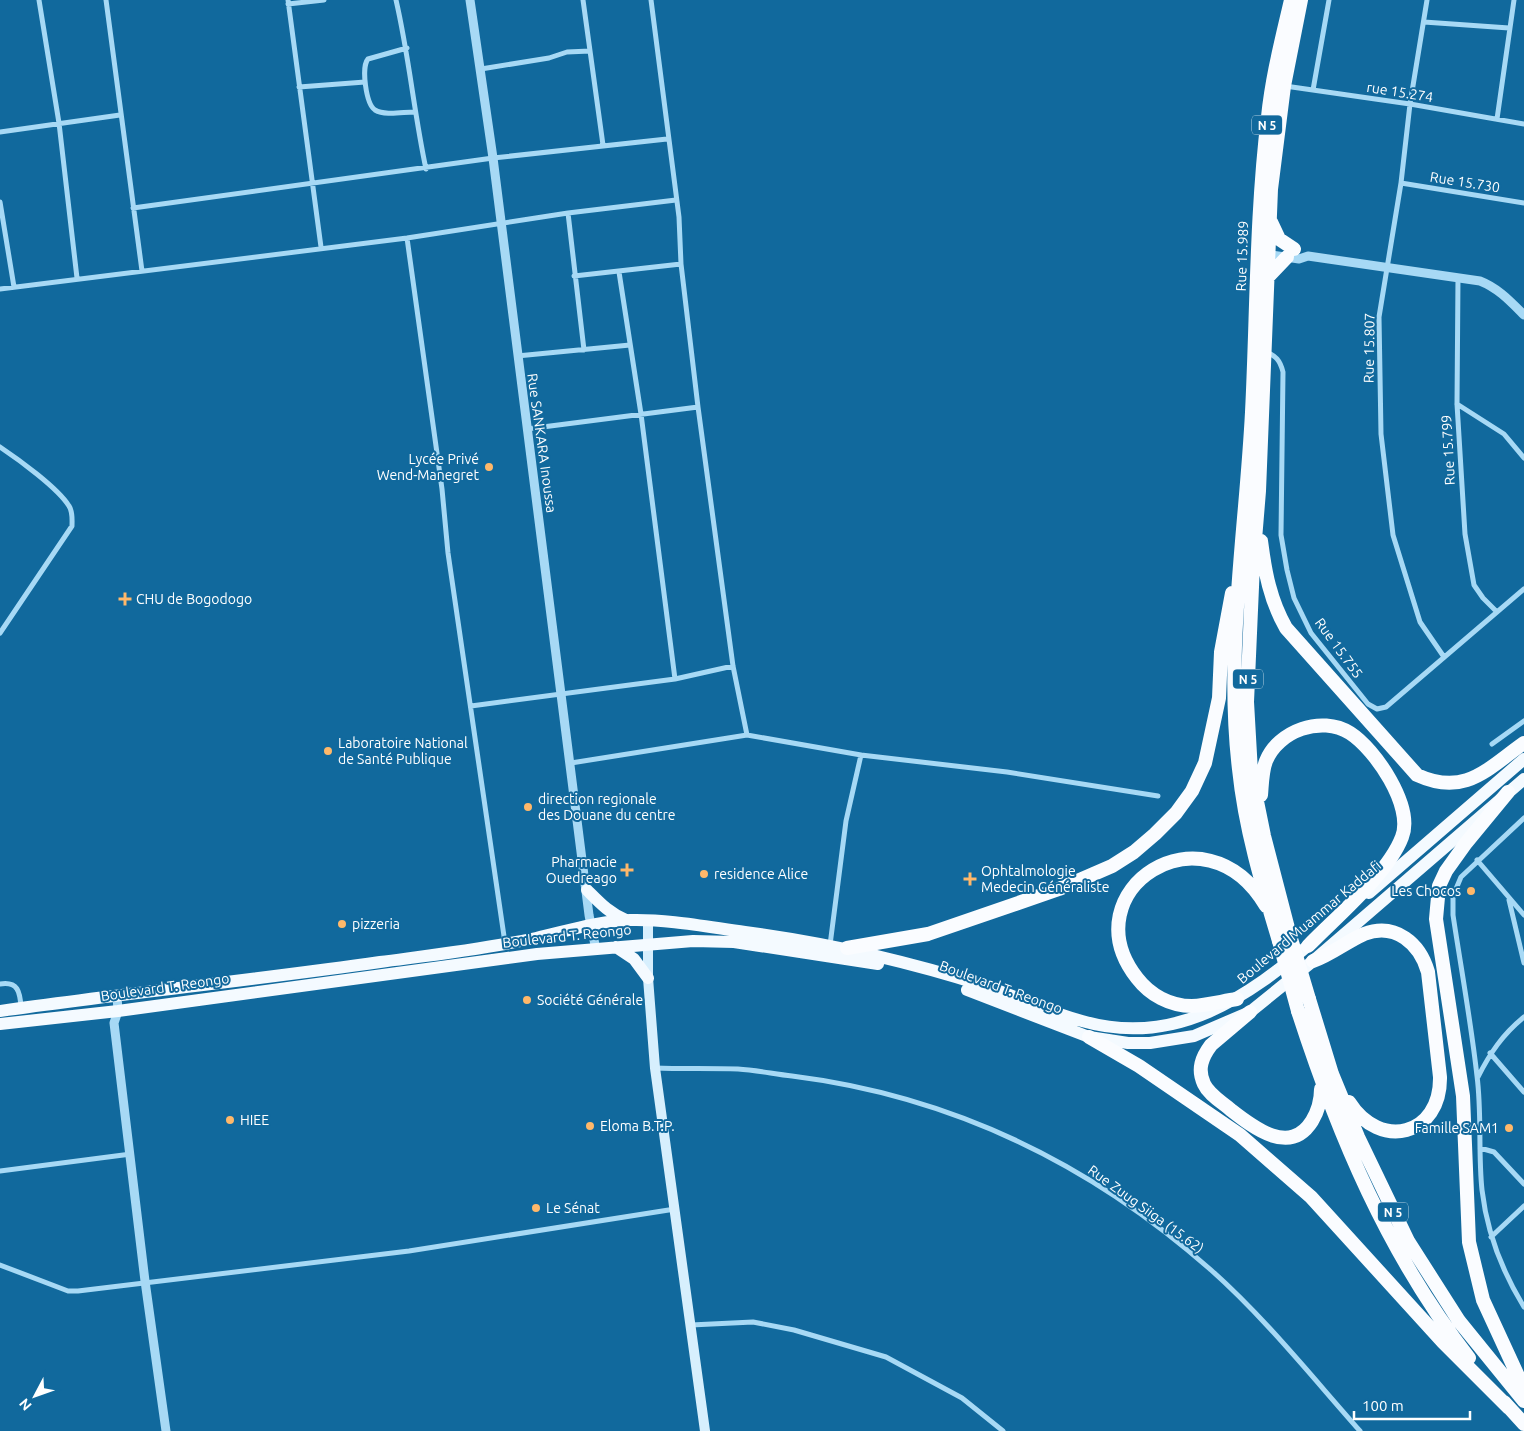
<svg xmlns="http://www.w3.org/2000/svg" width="1524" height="1431" font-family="Ubuntu,sans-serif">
	<rect width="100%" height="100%" fill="#11699d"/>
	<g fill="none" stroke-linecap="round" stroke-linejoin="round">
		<path stroke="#a7d9f5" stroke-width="5" d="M 39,0 L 59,123 L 77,278
			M 106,0 L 142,271
			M 288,0 L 321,247
			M 396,0 C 409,56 414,113 426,169
			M 583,0 L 603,145
			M 651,0 L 679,217 L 681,264 L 698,407 L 733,666 L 747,735
			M 1427,0 L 1410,104 L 1401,183 L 1379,317 L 1381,434 L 1393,535 L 1420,622 L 1444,657
			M 288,4 L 324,0
			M 1424,22 L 1509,28
			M 407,48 L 368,59 C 361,67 366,104 375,110 C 385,116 403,112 414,112
			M 481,69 L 549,58 L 567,52 L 590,51
			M 1285,86 L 1410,104 L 1524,124
			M 299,87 L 365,82
			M 1313,90 L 1329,0
			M 1497,119 L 1514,0
			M 0,132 L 120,115
			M 1401,183 L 1524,203
			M 0,202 L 14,287
			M 133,208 L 493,158 L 667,139
			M 568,213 L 584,350
			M 407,238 L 442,489 L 448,553 L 505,943
			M 619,272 L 641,414 L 675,679
			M 574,276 L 681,264
			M 1458,278 L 1457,404 L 1465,534 L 1474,585 L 1483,598 L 1497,612
			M 0,289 L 407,238 L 568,213 L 676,200
			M 1265,351 C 1276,356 1280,360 1283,372 L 1281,535 L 1287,570 L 1294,598 L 1311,633 L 1368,704 L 1377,709 L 1386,707 L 1524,589
			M 517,356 L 630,345
			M 1457,404 L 1504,434 L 1524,458
			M 527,429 L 698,407
			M 0,447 C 18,459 58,488 69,506 C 73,512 72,520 72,526 L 0,633
			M 471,706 L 675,679 L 733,666
			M 1492,744 L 1524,721
			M 571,763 L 747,735 L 861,755 L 1007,772 L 1158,796
			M 1524,818 L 1461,877 L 1453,896 L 1453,915 C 1461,968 1471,1022 1477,1076 C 1482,1114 1478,1153 1482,1190 C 1487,1233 1502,1271 1524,1307
			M 1477,860 L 1524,915
			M 1509,900 L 1524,963
			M 830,945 L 846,821 L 861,755
			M 0,984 C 18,981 20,992 21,1007
			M 1490,1053 L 1524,1092
			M 655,1068 C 683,1069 711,1068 738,1069 C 756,1070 774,1074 792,1076 C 952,1096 1090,1163 1211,1270 C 1265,1318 1312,1377 1360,1431
			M 1478,1077 C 1490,1053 1503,1034 1524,1017
			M 1480,1148 L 1494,1152 L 1524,1184
			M 0,1171 L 131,1154
			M 1491,1237 L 1524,1206
			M 0,1265 L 68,1291 L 78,1291 L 409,1251 L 675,1209
			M 691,1325 L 753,1322 L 794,1330 L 886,1357 L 962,1398 L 1003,1431"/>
		<path stroke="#a7d9f5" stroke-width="9" d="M 470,0 L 493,158 L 589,915 L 596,950
			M 1265,254 L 1299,259 L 1308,256 L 1480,281 C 1498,288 1510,301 1524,315
			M 117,996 L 118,1011 L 114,1023 L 145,1281 L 166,1431"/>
		<path stroke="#d7effd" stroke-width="10" d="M 648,920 L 648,978 L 655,1068 L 705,1431"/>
		<path stroke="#f4faff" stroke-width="12" d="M 587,890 C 600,903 609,913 626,920
			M 1369,893 L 1524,759
			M 616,947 L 634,959 L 648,978
			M 967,990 L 1089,1037 L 1128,1043 L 1150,1043 L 1194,1036 L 1250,1012 L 1313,961 L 1524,779
			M 0,1011 C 127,993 254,980 380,962 C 432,955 485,949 536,938 C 567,931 597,921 630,920 C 668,919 708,927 745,932 C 827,943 907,961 985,986 C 1018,997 1049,1012 1082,1021 C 1176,1048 1248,997 1316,939
			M 0,1024 L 118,1011 L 537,954 L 693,941 L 734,942 L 878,964"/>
		<path stroke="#fafcff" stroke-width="14" d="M 1271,222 L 1279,239 L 1294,249
			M 1267,278 L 1287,257
			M 1261,541 C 1265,572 1270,600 1286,628 L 1417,775 C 1465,797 1487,769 1524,743
			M 1508,792 L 1466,843 L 1446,871 L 1439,886 L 1436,919 L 1463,1096 L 1469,1242 L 1483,1300 L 1524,1389
			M 1261,795 C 1262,784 1262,771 1266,761 C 1278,731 1321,715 1350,733 C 1375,749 1414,806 1402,837 C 1388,874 1336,917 1308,946
			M 1289,932 L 1264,836 L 1251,772 L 1247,702 L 1253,564 L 1259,491 L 1271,189 L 1284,86 L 1301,0
			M 1279,941 C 1262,885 1245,828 1239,769 C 1225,652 1246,530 1252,412 C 1257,314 1256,215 1268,117 C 1272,77 1282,39 1291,0
			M 847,948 L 928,934 L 1059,889 L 1112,866 L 1134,852 L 1155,834 L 1176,813 L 1192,791 L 1205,763 L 1219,698 L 1221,652 L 1232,593
			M 1313,961 C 1332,954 1346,942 1364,934 C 1396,922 1420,944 1428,972 L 1440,1077 C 1441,1136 1380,1151 1349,1102
			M 1237,999 C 1223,1001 1207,1005 1192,1006 C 1170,1006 1150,995 1137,978 C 1069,891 1204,801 1266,906
			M 1309,999 L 1332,1074 L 1358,1137 L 1408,1241 L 1459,1321 L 1524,1401
			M 1298,1011 C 1338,1135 1388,1254 1469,1358
			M 1250,1012 L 1211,1045 C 1202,1057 1197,1069 1204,1084 C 1209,1095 1222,1102 1231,1110 C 1254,1128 1290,1156 1312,1121 C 1318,1111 1321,1101 1321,1089
			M 1089,1037 L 1139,1066 L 1240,1135 L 1311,1197 L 1443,1342 L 1509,1408
			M 1504,1402 L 1524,1424"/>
		<path stroke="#fafcff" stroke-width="14" d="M 1289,932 L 1309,999
			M 1279,941 L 1298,1011"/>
	</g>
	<g fill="#ffb86a" stroke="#11699d" stroke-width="2">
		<circle cx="489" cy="467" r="5"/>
		<path d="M122.5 591.5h5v5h5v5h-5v5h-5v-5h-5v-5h5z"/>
		<circle cx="328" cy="751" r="5"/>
		<circle cx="528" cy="807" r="5"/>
		<path d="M624.5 862.5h5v5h5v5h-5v5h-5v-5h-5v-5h5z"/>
		<circle cx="704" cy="874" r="5"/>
		<path d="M967.5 871.5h5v5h5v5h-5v5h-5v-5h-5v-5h5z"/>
		<circle cx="1471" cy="891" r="5"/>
		<circle cx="342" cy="924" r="5"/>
		<circle cx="527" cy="1000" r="5"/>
		<circle cx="230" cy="1120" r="5"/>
		<circle cx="590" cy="1126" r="5"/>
		<circle cx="1509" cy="1128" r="5"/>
		<circle cx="536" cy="1208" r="5"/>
	</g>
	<g text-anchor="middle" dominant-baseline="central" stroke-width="4" stroke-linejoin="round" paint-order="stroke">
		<g fill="#11699d" stroke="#b8d2e2" stroke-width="1">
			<rect x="1252" y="115.5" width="30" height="19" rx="4"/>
			<rect x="1233" y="669.5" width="30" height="19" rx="4"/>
			<rect x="1378" y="1202.5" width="30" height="19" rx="4"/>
		</g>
		<g font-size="12" font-weight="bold" fill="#fff">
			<text x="1267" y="125">N 5</text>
			<text x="1248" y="679">N 5</text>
			<text x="1393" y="1212">N 5</text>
		</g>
		<g font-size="14" fill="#fff" stroke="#11699d">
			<text transform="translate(1400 92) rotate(9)">rue 15.274</text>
			<text transform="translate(1465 182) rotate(9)">Rue 15.730</text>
			<text transform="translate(1242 256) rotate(-88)">Rue 15.989</text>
			<text transform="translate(1369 348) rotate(-89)">Rue 15.807</text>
			<text transform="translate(542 443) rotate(82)">Rue SANKARA Inoussa</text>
			<text transform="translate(1448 450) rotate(-93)">Rue 15.799</text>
			<text transform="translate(1339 648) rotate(54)">Rue 15.755</text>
			<text transform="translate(1309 922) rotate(-40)">Boulevard Muammar Kaddafi</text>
			<text transform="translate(567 936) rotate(-6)">Boulevard T. Reongo</text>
			<text transform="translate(165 987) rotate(-8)">Boulevard T. Reongo</text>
			<text transform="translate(1001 987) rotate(20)">Boulevard T. Reongo</text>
			<text transform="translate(1146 1209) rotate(36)">Rue Zuug Siiga (15.62)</text>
		</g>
		<g font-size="14" fill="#fff" stroke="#11699d" text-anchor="start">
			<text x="479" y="459" text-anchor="end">Lycée Privé<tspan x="479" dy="16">Wend-Manegret</tspan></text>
			<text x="136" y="599">CHU de Bogodogo</text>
			<text x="338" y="743">Laboratoire National<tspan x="338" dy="16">de Santé Publique</tspan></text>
			<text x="538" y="799">direction regionale<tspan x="538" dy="16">des Douane du centre</tspan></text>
			<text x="617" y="862" text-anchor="end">Pharmacie<tspan x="617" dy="16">Ouedreago</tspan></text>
			<text x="981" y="871">Ophtalmologie<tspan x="981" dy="16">Medecin Généraliste</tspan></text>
			<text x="714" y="874">residence Alice</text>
			<text x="1461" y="891" text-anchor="end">Les Chocos</text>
			<text x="352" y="924">pizzeria</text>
			<text x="537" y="1000">Société Générale</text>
			<text x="240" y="1120">HIEE</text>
			<text x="600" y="1126">Eloma B.T.P.</text>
			<text x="1499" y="1128" text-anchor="end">Famille SAM1</text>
			<text x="546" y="1208">Le Sénat</text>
		</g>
	</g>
	<g transform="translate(35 1396) rotate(229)" stroke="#11699d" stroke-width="4" paint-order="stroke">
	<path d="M0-4L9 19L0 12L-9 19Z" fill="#ffffff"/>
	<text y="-8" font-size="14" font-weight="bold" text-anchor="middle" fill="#ffffff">N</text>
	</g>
	<path d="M1354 1411v8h116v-8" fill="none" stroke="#ffffff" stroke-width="2.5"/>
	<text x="1362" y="1411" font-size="15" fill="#ffffff" stroke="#11699d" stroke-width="4" paint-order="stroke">100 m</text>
</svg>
